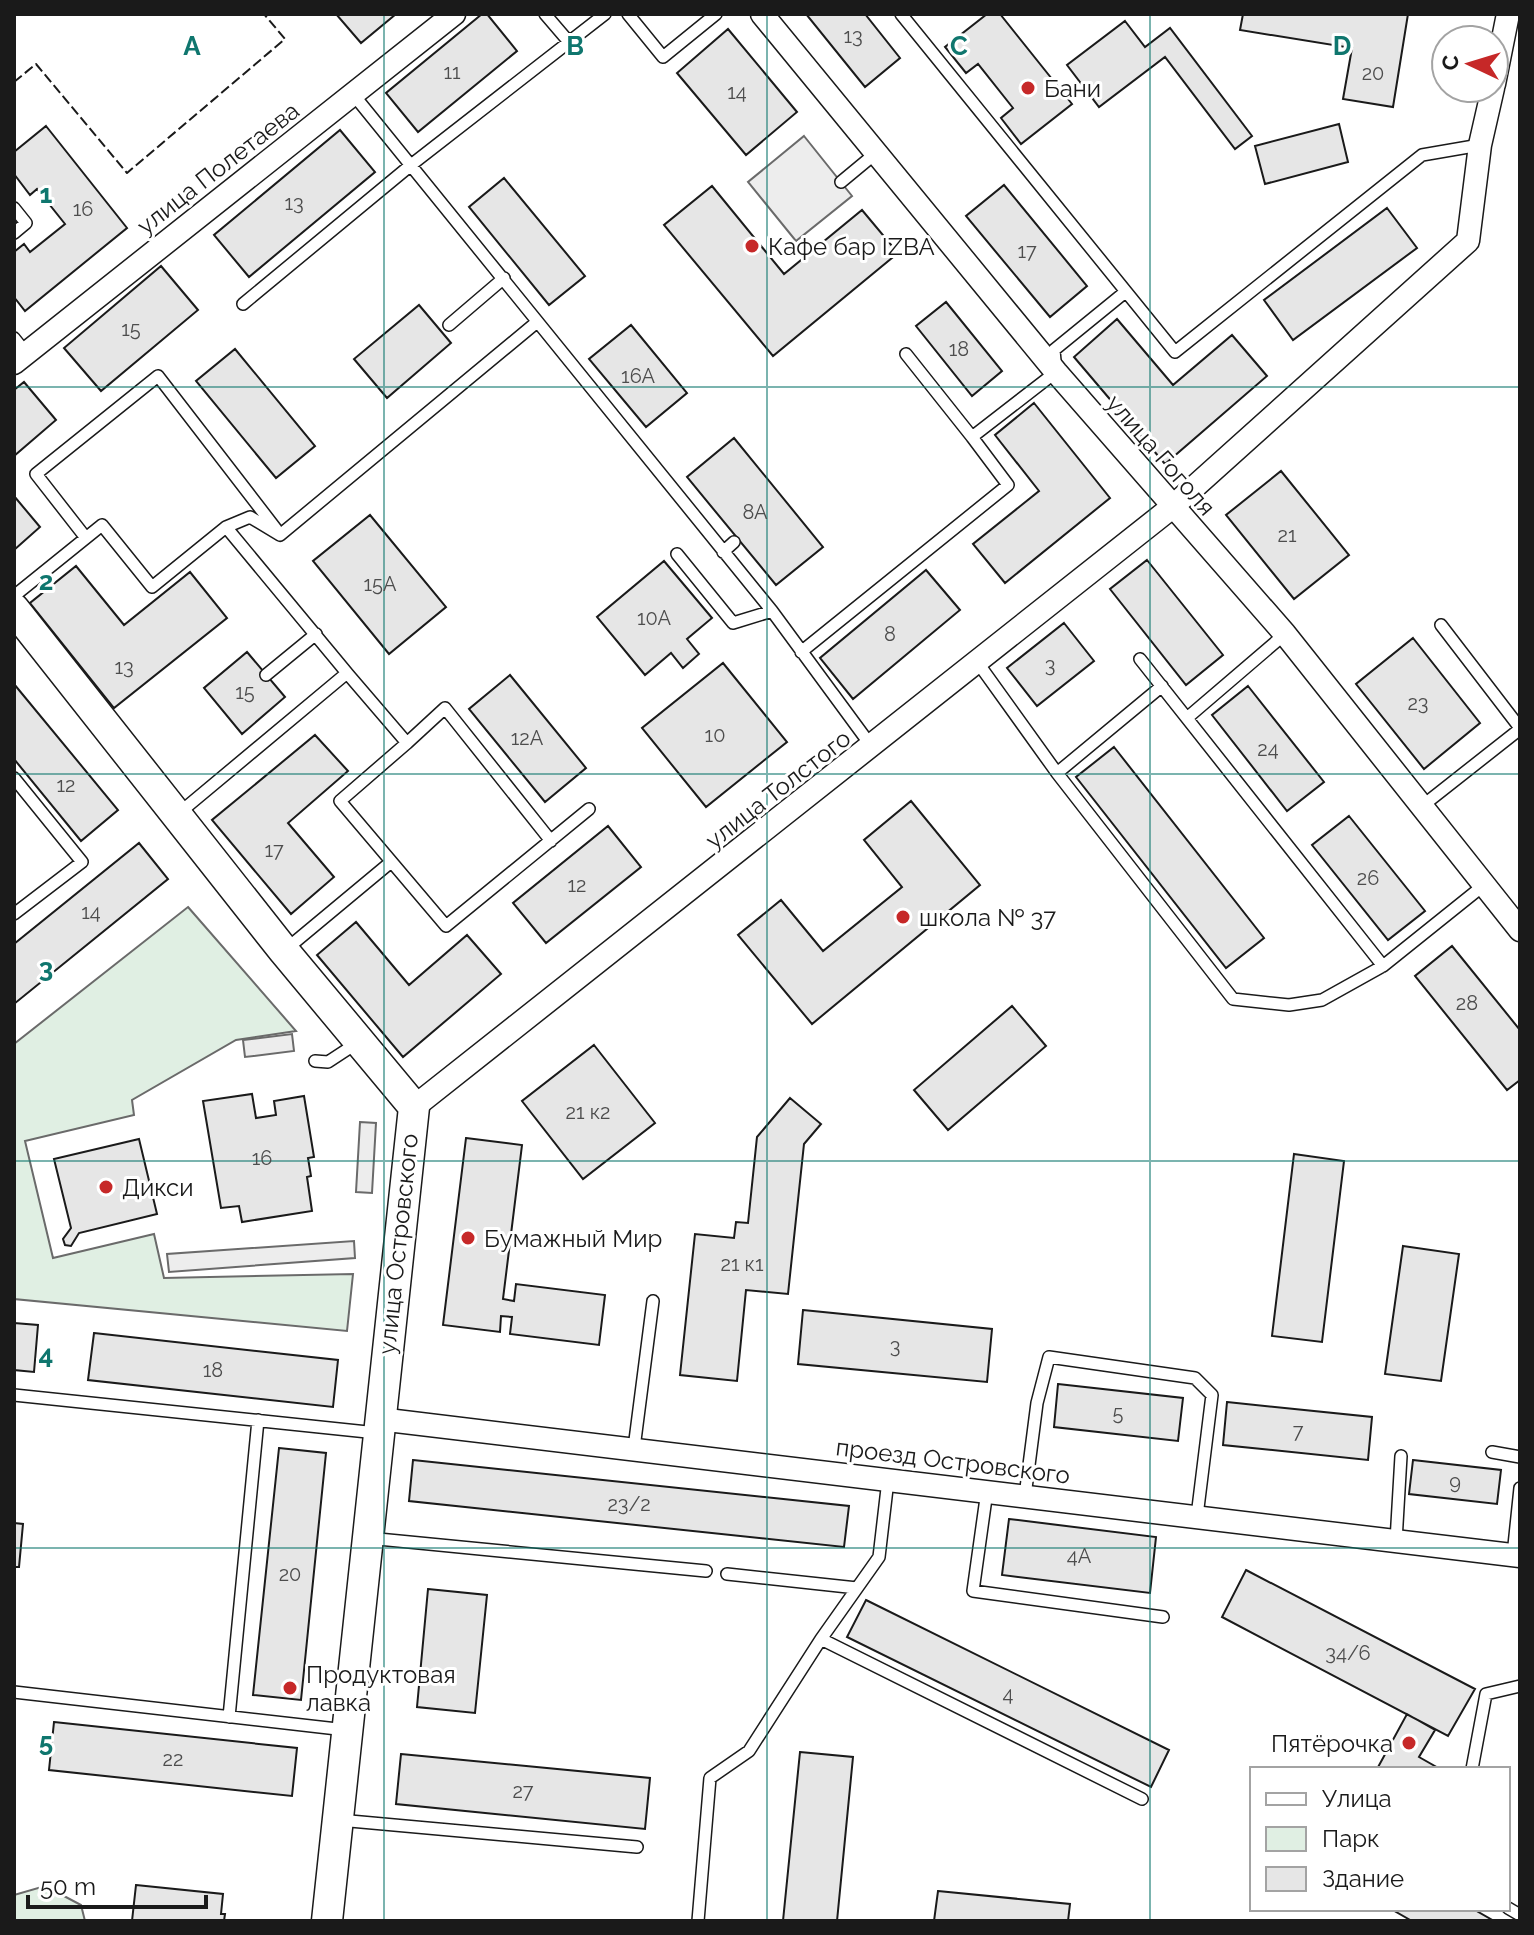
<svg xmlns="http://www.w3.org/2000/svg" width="1534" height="1935" font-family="Raleway,sans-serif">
	<rect width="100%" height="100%" fill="#fff"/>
	<path fill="#e0efe3" stroke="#6a6a6a" stroke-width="2" d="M 188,907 L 296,1031 L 236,1040 L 132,1100 L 134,1115 L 25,1141 L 53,1258 L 154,1234 L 164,1278 L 353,1274 L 347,1331 L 14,1299 L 14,1044 Z
		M 45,1886 L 81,1905 L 85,1921 L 14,1921 L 14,1895 Z"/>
	<path fill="#ededed" stroke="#6a6a6a" stroke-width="2" d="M 804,136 L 852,196 L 796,241 L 748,182 Z
		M 292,1034 L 294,1051 L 245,1057 L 243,1040 Z
		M 360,1122 L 376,1123 L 372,1193 L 356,1192 Z
		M 354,1241 L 355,1258 L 169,1272 L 167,1254 Z"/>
	<path fill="#e6e6e6" stroke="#1a1a1a" stroke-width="2" d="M 336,14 L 396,14 L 361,43 Z
		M 482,14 L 487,14 L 517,51 L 418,132 L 386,93 Z
		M 806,14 L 865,14 L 900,58 L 865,87 Z
		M 987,14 L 1000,14 L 1072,104 L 1021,144 L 1001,118 L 1013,108 L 978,64 L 966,73 L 945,47 Z
		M 1243,14 L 1408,14 L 1393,107 L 1343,99 L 1352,48 L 1240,30 Z
		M 1125,21 L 1145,47 L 1170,28 L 1252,136 L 1235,149 L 1165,57 L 1099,107 L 1067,65 Z
		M 728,29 L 797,112 L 746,155 L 677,73 Z
		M 1339,124 L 1348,162 L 1265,184 L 1255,146 Z
		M 46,126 L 127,228 L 25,311 L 14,297 L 14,252 L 24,244 L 30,252 L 65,224 L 37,189 L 30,195 L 14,174 L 14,152 Z
		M 340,130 L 375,172 L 249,277 L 214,235 Z
		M 504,178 L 585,276 L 549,305 L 469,207 Z
		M 1004,185 L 1087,286 L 1050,317 L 966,216 Z
		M 712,186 L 784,274 L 862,210 L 898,253 L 773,356 L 664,225 Z
		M 1387,208 L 1417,248 L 1293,340 L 1264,300 Z
		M 161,266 L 198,310 L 101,391 L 64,348 Z
		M 946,302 L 1002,371 L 972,396 L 916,326 Z
		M 419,305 L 451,343 L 387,398 L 354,359 Z
		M 1117,319 L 1173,385 L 1232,335 L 1267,376 L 1165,464 L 1074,357 Z
		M 631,325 L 687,393 L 646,427 L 589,359 Z
		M 235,349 L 315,446 L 276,478 L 196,381 Z
		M 24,382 L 56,420 L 14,456 L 14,390 Z
		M 1034,403 L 1110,498 L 1005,583 L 973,544 L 1039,491 L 995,435 Z
		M 734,438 L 823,547 L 776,585 L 687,477 Z
		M 1281,471 L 1349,555 L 1294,599 L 1226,515 Z
		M 14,496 L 40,527 L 14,550 Z
		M 370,515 L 446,607 L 389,654 L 313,561 Z
		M 1147,560 L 1223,655 L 1186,685 L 1110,589 Z
		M 664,561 L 712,618 L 687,639 L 699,654 L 683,668 L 671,653 L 645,675 L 597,617 Z
		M 76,566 L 124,625 L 190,572 L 227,618 L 114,708 L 30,603 Z
		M 926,570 L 960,610 L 853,699 L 820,658 Z
		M 1064,623 L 1094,661 L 1037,706 L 1007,668 Z
		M 1413,638 L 1480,723 L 1424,769 L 1356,684 Z
		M 247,652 L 285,697 L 242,734 L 204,688 Z
		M 723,663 L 787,742 L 706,807 L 642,728 Z
		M 510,675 L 586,768 L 545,802 L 469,709 Z
		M 14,684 L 118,810 L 81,841 L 14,759 Z
		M 1248,686 L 1324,782 L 1287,811 L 1212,715 Z
		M 315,735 L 348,771 L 288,823 L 334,877 L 291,914 L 212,820 Z
		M 1114,747 L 1264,938 L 1226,968 L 1076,777 Z
		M 911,801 L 980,885 L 812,1024 L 738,935 L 781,900 L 823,951 L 902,887 L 864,840 Z
		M 1349,816 L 1425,911 L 1388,940 L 1312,845 Z
		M 608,826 L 641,867 L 546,943 L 513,903 Z
		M 139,843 L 168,879 L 14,1004 L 14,944 Z
		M 356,922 L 409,985 L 467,935 L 501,974 L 403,1057 L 317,955 Z
		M 1452,946 L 1520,1030 L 1520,1080 L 1507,1090 L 1415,976 Z
		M 1012,1006 L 1046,1046 L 948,1130 L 914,1090 Z
		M 594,1045 L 655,1123 L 583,1179 L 522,1101 Z
		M 252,1094 L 256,1118 L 276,1115 L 274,1101 L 304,1096 L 314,1157 L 308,1158 L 311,1176 L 307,1177 L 312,1211 L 242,1222 L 239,1206 L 221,1208 L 203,1101 Z
		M 790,1098 L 821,1124 L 804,1144 L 788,1294 L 746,1290 L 737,1381 L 680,1375 L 695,1234 L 734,1238 L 736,1222 L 748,1223 L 757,1137 Z
		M 466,1138 L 522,1145 L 503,1299 L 514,1301 L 516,1284 L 605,1295 L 599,1345 L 510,1334 L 512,1317 L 501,1316 L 500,1332 L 443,1325 Z
		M 139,1139 L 157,1214 L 79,1233 L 71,1246 L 65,1245 L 63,1239 L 71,1228 L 54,1159 Z
		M 1294,1154 L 1344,1161 L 1322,1342 L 1272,1336 Z
		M 1403,1246 L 1459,1254 L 1441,1381 L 1385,1374 Z
		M 803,1310 L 992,1329 L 987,1382 L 798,1364 Z
		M 14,1323 L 38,1325 L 34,1372 L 14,1370 Z
		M 94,1333 L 338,1360 L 333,1407 L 88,1380 Z
		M 1058,1384 L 1183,1398 L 1178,1441 L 1054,1427 Z
		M 1227,1402 L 1372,1417 L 1368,1460 L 1223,1445 Z
		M 279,1448 L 326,1453 L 301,1700 L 253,1695 Z
		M 413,1460 L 849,1506 L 844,1547 L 409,1501 Z
		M 1413,1460 L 1501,1470 L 1497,1504 L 1409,1494 Z
		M 1009,1519 L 1156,1537 L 1150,1593 L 1002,1575 Z
		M 14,1523 L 23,1524 L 19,1567 L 14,1567 Z
		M 1246,1570 L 1475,1689 L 1448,1736 L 1222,1617 Z
		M 428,1589 L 487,1595 L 475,1713 L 417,1707 Z
		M 866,1600 L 1169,1750 L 1151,1787 L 847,1637 Z
		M 1407,1714 L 1435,1730 L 1419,1757 L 1440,1769 L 1377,1769 Z
		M 54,1722 L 297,1748 L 292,1796 L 49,1770 Z
		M 800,1752 L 853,1757 L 837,1921 L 783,1921 Z
		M 401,1754 L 650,1778 L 645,1829 L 396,1804 Z
		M 136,1885 L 223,1894 L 221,1914 L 225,1914 L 224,1921 L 132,1921 Z
		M 938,1891 L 1070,1904 L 1068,1921 L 934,1921 Z
		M 1391,1909 L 1473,1909 L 1494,1921 L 1412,1921 Z"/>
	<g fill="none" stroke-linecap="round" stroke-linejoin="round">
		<g stroke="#1a1a1a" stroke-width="14">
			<path id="lane" d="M 545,14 L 569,42
				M 628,14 L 663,57 L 716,14
				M 901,14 L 1175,352 L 1422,155 L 1480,145
				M 353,94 L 772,611 L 872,747
				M 841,182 L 876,153
				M 14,208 L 26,223 L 14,233
				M 243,304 L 411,165 L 605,14
				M 449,325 L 504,278
				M 14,338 L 26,353
				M 906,354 L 972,437
				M 86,538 L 36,474 L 158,376 L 276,529
				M 723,552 L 734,542
				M 677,554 L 733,623 L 772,611
				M 14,596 L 102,525 L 152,587 L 226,527 L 250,517 L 280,535 L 537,322
				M 1441,625 L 1520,728
				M 801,652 L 1008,485 L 972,437 L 1056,372 L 1054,350 L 1124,293
				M 1140,659 L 1383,966
				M 978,663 L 1057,773 L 1233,999 L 1289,1005 L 1322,1000 L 1383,966 L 1484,885
				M 347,673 L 407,743 L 340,801 L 446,926 L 589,809
				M 266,675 L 316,634
				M 1187,718 L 1285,634
				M 407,743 L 445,708 L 551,841
				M 1057,773 L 1162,686
				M 14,778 L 82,862 L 14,914
				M 1421,807 L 1520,729
				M 178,814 L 347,673 L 226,527
				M 284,951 L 391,862
				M 315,1061 L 328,1062 L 357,1043
				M 14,1395 L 377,1433
				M 634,1448 L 653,1301
				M 1492,1452 L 1520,1457
				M 888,1480 L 879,1557 L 821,1639 L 1142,1799
				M 987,1491 L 973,1591 L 1163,1617
				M 1025,1496 L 1037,1403 L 1049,1357 L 1195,1378 L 1212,1395 L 1197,1516
				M 368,1538 L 706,1571
				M 1396,1541 L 1401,1456
				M 1513,1555 L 1520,1488
				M 727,1574 L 857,1588
				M 14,1692 L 346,1730
				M 229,1717 L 258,1420
				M 1472,1769 L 1486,1694 L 1520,1686
				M 339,1820 L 637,1847
				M 1508,1908 L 1520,1915
				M 698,1921 L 710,1778 L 749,1751 L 821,1639"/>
		</g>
		<g stroke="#1a1a1a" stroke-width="25">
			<path id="street" d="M 762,14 L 1056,372 L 1285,634 L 1520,930
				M 1494,84 L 1508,14
				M 14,363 L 454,14
				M 414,1107 L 1171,508 L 1468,241 L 1480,145 L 1493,88
				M 379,1419 L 1520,1556"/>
		</g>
		<g stroke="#1a1a1a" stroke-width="33">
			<path id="secondary" d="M 14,609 L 284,951 L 414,1107 L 327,1921"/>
		</g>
		<use href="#lane" stroke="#fff" stroke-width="11"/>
		<use href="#street" stroke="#fff" stroke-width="22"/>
		<use href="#secondary" stroke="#fff" stroke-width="30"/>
		<path stroke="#1a1a1a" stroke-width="2" stroke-dasharray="10 4" stroke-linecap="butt" d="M 14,82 L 36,64 L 127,173 L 285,39 L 264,14"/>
	</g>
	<path fill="none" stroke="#0f766e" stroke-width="2" stroke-opacity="0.55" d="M 384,14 L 384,1921M 767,14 L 767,1921M 1150,14 L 1150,1921M 14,387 L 1520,387M 14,774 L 1520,774M 14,1161 L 1520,1161M 14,1548 L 1520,1548"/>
	<g fill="#c62828" stroke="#fff" stroke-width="3">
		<circle cx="1028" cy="88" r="8"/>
		<circle cx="752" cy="246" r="8"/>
		<circle cx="903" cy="917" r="8"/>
		<circle cx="106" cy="1187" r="8"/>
		<circle cx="468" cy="1238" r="8"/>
		<circle cx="290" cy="1688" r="8"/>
		<circle cx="1409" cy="1743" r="8"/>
	</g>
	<g text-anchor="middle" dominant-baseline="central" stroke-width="6" stroke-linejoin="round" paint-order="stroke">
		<g font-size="20" fill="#4d4d4d">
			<text x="853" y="36">13</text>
			<text x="452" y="72">11</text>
			<text x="1373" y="73">20</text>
			<text x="737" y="92">14</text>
			<text x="294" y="203">13</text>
			<text x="83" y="209">16</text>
			<text x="1027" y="251">17</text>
			<text x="131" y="329">15</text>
			<text x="959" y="349">18</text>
			<text x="638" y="376">16А</text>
			<text x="755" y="512">8А</text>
			<text x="1287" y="535">21</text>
			<text x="380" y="584">15А</text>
			<text x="654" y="618">10А</text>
			<text x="890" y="634">8</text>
			<text x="1050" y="665">3</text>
			<text x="124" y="667">13</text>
			<text x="245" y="692">15</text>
			<text x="1418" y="703">23</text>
			<text x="715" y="735">10</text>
			<text x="527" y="738">12А</text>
			<text x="1268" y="749">24</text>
			<text x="66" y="785">12</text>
			<text x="274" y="850">17</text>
			<text x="1368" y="878">26</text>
			<text x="577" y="885">12</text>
			<text x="91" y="912">14</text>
			<text x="1467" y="1003">28</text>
			<text x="588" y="1112">21 к2</text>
			<text x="262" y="1158">16</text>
			<text x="742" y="1264">21 к1</text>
			<text x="895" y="1346">3</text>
			<text x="213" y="1370">18</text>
			<text x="1118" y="1413">5</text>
			<text x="1298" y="1431">7</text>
			<text x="1455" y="1482">9</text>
			<text x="629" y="1504">23/2</text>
			<text x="1079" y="1556">4А</text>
			<text x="290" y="1574">20</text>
			<text x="1348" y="1653">34/6</text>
			<text x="1008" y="1694">4</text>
			<text x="173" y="1759">22</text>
			<text x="523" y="1791">27</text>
		</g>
		<g font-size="24" fill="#1a1a1a" stroke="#fff" text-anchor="start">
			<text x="1044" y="88">Бани</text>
			<text x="768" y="246">Кафе бар IZBA</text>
			<text x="919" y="917">школа № 37</text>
			<text x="122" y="1187">Дикси</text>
			<text x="484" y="1238">Бумажный Мир</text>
			<text x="306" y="1674">Продуктовая<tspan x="306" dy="28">лавка</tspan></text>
			<text x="1393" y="1743" text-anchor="end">Пятёрочка</text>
		</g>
		<g font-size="24" fill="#1a1a1a" stroke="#fff">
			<text transform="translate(218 168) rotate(-38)">улица Полетаева</text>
			<text transform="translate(1161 455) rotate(49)">улица Гоголя</text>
			<text transform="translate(778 789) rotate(-38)">улица Толстого</text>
			<text transform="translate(398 1244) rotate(-84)">улица Островского</text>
			<text transform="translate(953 1461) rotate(7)">проезд Островского</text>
		</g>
	</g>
	<g font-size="26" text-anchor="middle" font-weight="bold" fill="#0f766e" stroke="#fff" stroke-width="6" stroke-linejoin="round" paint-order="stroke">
		<text x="192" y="55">A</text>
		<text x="575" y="55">B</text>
		<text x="959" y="55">C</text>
		<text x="1342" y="55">D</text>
		<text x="46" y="203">1</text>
		<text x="46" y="590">2</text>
		<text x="46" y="977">3</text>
		<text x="46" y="1364">4</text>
		<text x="46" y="1751">5</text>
	</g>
	<rect width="1534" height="1935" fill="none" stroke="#1a1a1a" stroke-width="32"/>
	<rect x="1250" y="1767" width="260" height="144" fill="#ffffff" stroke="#a3a3a3" stroke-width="2"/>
	<rect x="1266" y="1793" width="40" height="12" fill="#ffffff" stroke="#a3a3a3" stroke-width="2"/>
	<text x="1322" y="1807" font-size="24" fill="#1a1a1a">Улица</text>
	<rect x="1266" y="1827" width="40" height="24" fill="#e0efe3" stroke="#a3a3a3" stroke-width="2"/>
	<text x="1322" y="1847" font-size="24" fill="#1a1a1a">Парк</text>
	<rect x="1266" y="1867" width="40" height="24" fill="#e6e6e6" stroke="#a3a3a3" stroke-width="2"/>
	<text x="1322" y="1887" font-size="24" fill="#1a1a1a">Здание</text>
	<g transform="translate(1470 64) rotate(274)"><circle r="38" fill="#ffffff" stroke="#a3a3a3" stroke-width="2"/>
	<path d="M0-6L14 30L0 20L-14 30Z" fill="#c62828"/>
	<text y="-12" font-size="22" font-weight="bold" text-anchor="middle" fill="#1a1a1a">С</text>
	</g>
	<path d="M28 1895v12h178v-12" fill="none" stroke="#1a1a1a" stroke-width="4"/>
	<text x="40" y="1895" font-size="24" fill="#1a1a1a" stroke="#ffffff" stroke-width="6" paint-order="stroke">50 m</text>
</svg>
